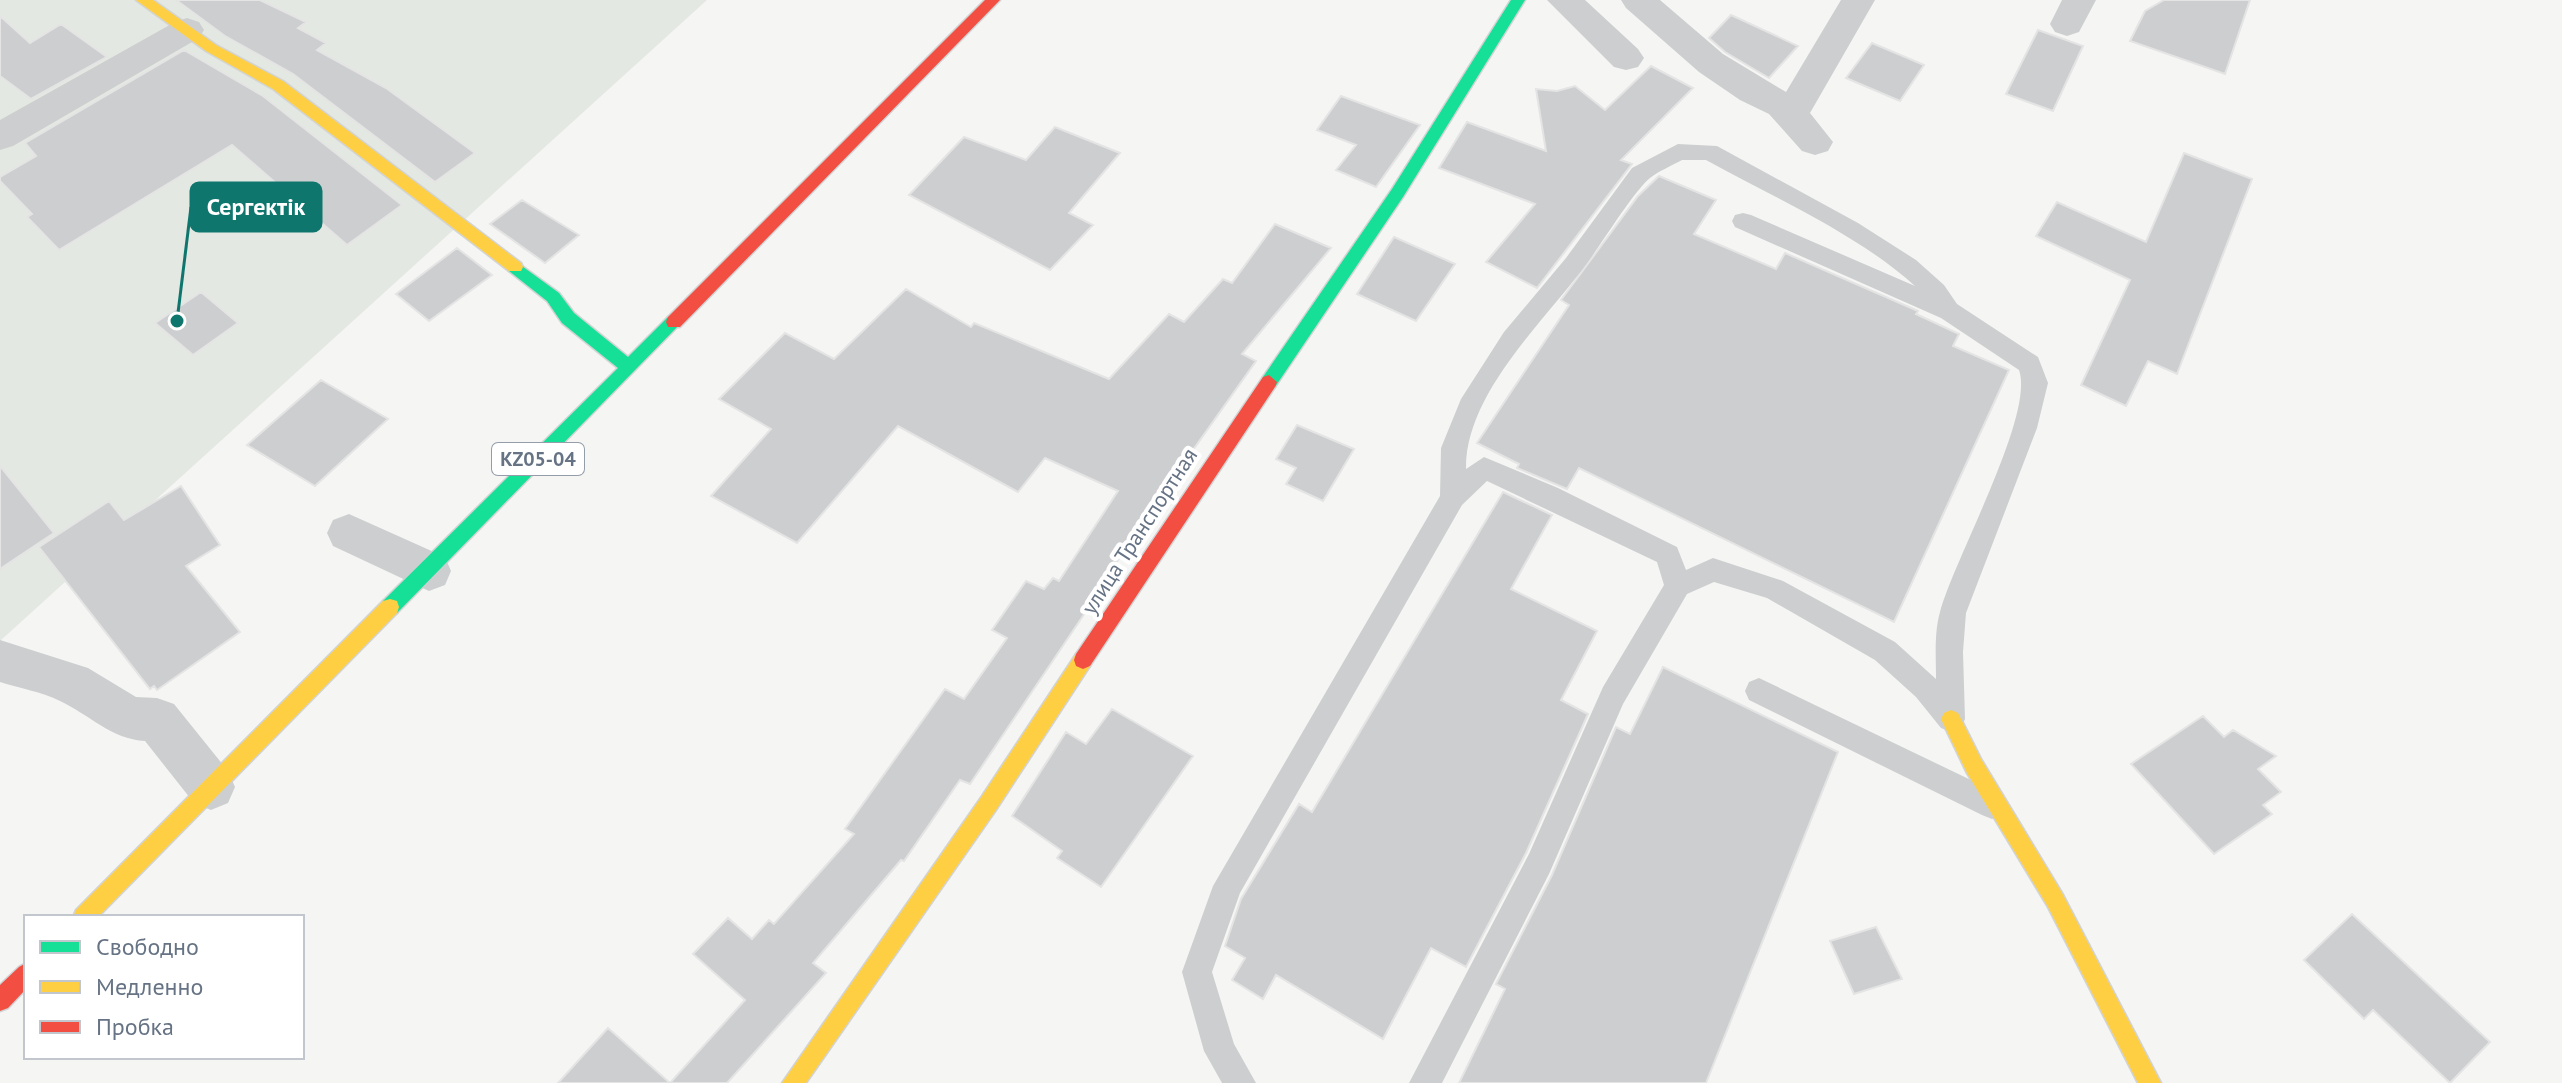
<svg xmlns="http://www.w3.org/2000/svg" width="2562" height="1083" font-family="'PT Sans',sans-serif">
	<rect width="100%" height="100%" fill="#f5f5f4"/>
	<path fill="#e4e8e2" d="M 0,0 L 707,0 L 0,641 Z"/>
	<path fill="#cdced0" stroke="#e4e4e4" stroke-width="2" d="M 176,0 L 260,0 L 306,22 L 298,28 L 326,43 L 317,50 L 386,88 L 475,153 L 435,182 L 293,74 L 225,36 Z
		M 2164,0 L 2250,0 L 2225,74 L 2130,41 L 2145,11 Z
		M 1731,15 L 1798,46 L 1769,78 L 1725,52 L 1709,38 Z
		M 0,16 L 30,43 L 61,24 L 107,57 L 31,99 L 0,76 Z
		M 2038,30 L 2083,46 L 2053,111 L 2006,94 Z
		M 1872,43 L 1924,65 L 1900,101 L 1846,78 Z
		M 184,50 L 263,96 L 402,205 L 347,245 L 232,145 L 59,250 L 27,217 L 32,214 L 0,181 L 0,177 L 36,156 L 25,143 Z
		M 1651,66 L 1693,88 L 1621,160 L 1632,164 L 1537,288 L 1486,262 L 1535,204 L 1439,168 L 1467,122 L 1546,151 L 1536,89 L 1557,91 L 1575,86 L 1605,110 Z
		M 1341,96 L 1420,125 L 1376,187 L 1336,170 L 1356,145 L 1317,130 Z
		M 1055,127 L 1120,153 L 1069,213 L 1093,225 L 1050,270 L 909,195 L 964,137 L 1026,160 Z
		M 2184,153 L 2252,179 L 2177,374 L 2148,361 L 2126,406 L 2081,385 L 2130,280 L 2036,236 L 2057,202 L 2146,242 Z
		M 1659,176 L 1716,200 L 1694,234 L 1776,269 L 1785,253 L 1918,311 L 1916,314 L 1959,334 L 1953,346 L 2009,370 L 1894,622 L 1579,468 L 1567,489 L 1517,468 L 1519,464 L 1477,443 L 1569,305 L 1561,300 L 1638,196 Z
		M 522,200 L 579,235 L 545,263 L 490,224 Z
		M 1275,224 L 1331,248 L 1242,354 L 1256,361 L 1137,529 L 1095,598 L 970,784 L 960,780 L 904,861 L 901,860 L 813,963 L 826,973 L 727,1083 L 670,1083 L 745,1000 L 693,954 L 728,918 L 752,939 L 769,920 L 774,924 L 854,834 L 845,829 L 945,689 L 964,699 L 1007,638 L 992,630 L 1026,581 L 1044,589 L 1053,578 L 1059,581 L 1118,491 L 1045,458 L 1018,492 L 898,426 L 797,543 L 711,496 L 771,429 L 719,399 L 785,333 L 834,359 L 906,289 L 971,327 L 974,323 L 1109,379 L 1169,314 L 1184,322 L 1223,279 L 1232,283 Z
		M 1394,237 L 1455,264 L 1416,321 L 1357,294 Z
		M 457,248 L 492,275 L 429,321 L 396,294 Z
		M 201,292 L 238,323 L 193,355 L 155,323 Z
		M 321,380 L 388,419 L 315,486 L 247,445 Z
		M 1297,425 L 1354,449 L 1323,501 L 1286,484 L 1296,468 L 1276,459 Z
		M 0,466 L 54,533 L 0,569 Z
		M 181,486 L 220,545 L 186,566 L 240,632 L 157,690 L 154,686 L 150,689 L 39,547 L 109,501 L 124,520 Z
		M 1503,492 L 1552,515 L 1511,589 L 1597,631 L 1561,700 L 1588,714 L 1526,853 L 1466,967 L 1431,948 L 1383,1039 L 1276,975 L 1263,999 L 1232,980 L 1245,958 L 1225,946 L 1241,899 L 1299,804 L 1312,812 Z
		M 1663,667 L 1838,752 L 1706,1083 L 1459,1083 L 1505,989 L 1496,984 L 1552,875 L 1616,727 L 1630,734 Z
		M 1112,709 L 1193,756 L 1101,887 L 1057,858 L 1062,851 L 1012,816 L 1066,732 L 1086,744 Z
		M 2203,716 L 2224,737 L 2233,730 L 2276,756 L 2258,769 L 2281,792 L 2263,805 L 2272,814 L 2214,854 L 2131,764 Z
		M 2352,914 L 2490,1042 L 2450,1083 L 2373,1010 L 2364,1019 L 2304,960 Z
		M 1876,927 L 1902,979 L 1854,994 L 1830,941 Z
		M 608,1028 L 670,1083 L 558,1083 Z"/>
	<g fill="none" stroke-linecap="round" stroke-linejoin="round">
		<g stroke="#d2d3d4" stroke-width="3">
			<path id="fast" d="M 1511,0 L 1525,0 L 1403,197 L 1275,387 L 1263,387 L 1261,382 L 1263,377 L 1392,189 Z
				M 515,261 L 559,293 L 574,313 L 628,357 L 668,317 L 674,316 L 682,322 L 397,613 L 390,615 L 383,613 L 381,607 L 383,601 L 618,368 L 562,323 L 547,301 L 509,271 L 507,267 L 509,263 Z"/>
		</g>
		<g stroke="#d2d3d4" stroke-width="3">
			<path id="slow" d="M 136,0 L 153,0 L 216,45 L 283,81 L 521,263 L 523,267 L 521,271 L 509,271 L 273,89 L 206,51 Z
				M 390,599 L 397,601 L 399,607 L 397,613 L 98,917 L 73,917 L 76,910 L 383,601 Z
				M 1083,651 L 1090,654 L 1092,660 L 1090,666 L 996,810 L 806,1083 L 782,1083 L 982,796 L 1076,654 Z
				M 1951,710 L 1958,713 L 1981,759 L 2062,893 L 2161,1083 L 2138,1083 L 2048,907 L 1967,773 L 1941,719 L 1944,713 Z"/>
		</g>
		<g stroke="#d2d3d4" stroke-width="3">
			<path id="jam" d="M 985,0 L 1000,0 L 680,327 L 668,327 L 666,322 L 668,317 Z
				M 1269,375 L 1277,382 L 1275,387 L 1090,666 L 1083,669 L 1076,666 L 1074,660 L 1076,654 L 1263,377 Z
				M 26,963 L 26,989 L 8,1008 L 0,1011 L 0,985 L 19,967 Z"/>
		</g>
		<path fill="#cdcecf" fill-rule="evenodd" d="M 1678,144 L 1717,146 L 1858,223 L 1916,260 L 1944,285 L 1957,304 L 2038,357 L 2048,383 L 2037,428 L 1966,613 L 1963,652 L 1965,719 L 1961,728 L 1951,732 L 1941,728 L 1916,697 L 1875,660 L 1767,598 L 1714,582 L 1687,594 L 1623,704 L 1549,874 L 1442,1083 L 1409,1083 L 1529,854 L 1603,687 L 1664,585 L 1657,562 L 1487,481 L 1462,505 L 1240,893 L 1212,972 L 1234,1044 L 1256,1083 L 1222,1083 L 1204,1051 L 1182,972 L 1213,886 L 1440,496 L 1441,448 L 1461,399 L 1504,332 L 1566,258 L 1632,168 ZM 1682,160 L 1706,160 C 1775,198 1856,233 1915,286 L 1751,215 L 1743,213 L 1735,215 L 1732,221 L 1735,227 L 1941,318 L 2019,370 C 2035,415 1954,559 1940,612 C 1934,633 1936,658 1936,679 L 1895,642 L 1783,581 L 1713,558 L 1686,570 L 1677,547 L 1558,488 L 1484,457 L 1466,469 C 1465,393 1546,320 1588,262 C 1602,243 1634,191 1650,178 C 1659,171 1671,166 1682,160 Z
			M 1759,678 L 2002,795 L 2006,805 L 2002,815 L 1992,819 L 1982,815 L 1749,700 L 1745,691 L 1749,682 Z"/>
		<path fill="#cdcecf" fill-rule="evenodd" d="M 1547,0 L 1585,0 L 1638,49 L 1644,58 L 1638,67 L 1626,70 L 1614,67 Z
			M 1621,0 L 1660,0 L 1723,54 L 1786,92 L 1841,0 L 1875,0 L 1810,113 L 1833,142 L 1828,151 L 1815,155 L 1802,151 L 1769,114 L 1740,100 L 1699,72 L 1626,8 Z
			M 2062,0 L 2096,0 L 2079,32 L 2067,36 L 2055,32 L 2050,24 Z
			M 187,18 L 199,22 L 204,30 L 199,38 L 13,146 L 0,150 L 0,120 L 175,22 Z
			M 349,514 L 445,557 L 451,571 L 445,585 L 429,591 L 333,546 L 327,533 L 333,520 Z
			M 0,640 L 88,668 L 136,697 L 157,698 L 174,704 L 228,771 L 235,787 L 228,803 L 211,810 L 194,803 L 145,741 C 111,739 90,715 60,701 C 42,692 19,688 0,682 Z"/>
		<use href="#fast" fill="#16e098" fill-rule="evenodd"/>
		<use href="#slow" fill="#ffcf43" fill-rule="evenodd"/>
		<use href="#jam" fill="#f24e42" fill-rule="evenodd"/>
	</g>
	<g text-anchor="middle" dominant-baseline="central" stroke-width="8" stroke-linejoin="round" paint-order="stroke">
		<rect fill="#fff" stroke="#949da9" stroke-width="2" x="492" y="443" width="92" height="32" rx="6"/>
		<g font-size="20" font-weight="bold" fill="#667384">
			<text x="538" y="459">KZ05-04</text>
		</g>
		<g font-size="22" fill="#667384" stroke="#fff">
			<text transform="translate(1139 531) rotate(-57)">улица Транспортная</text>
		</g>
	</g>
	<path fill="none" stroke="#0f766e" stroke-width="3" d="M177 321L191 207"/>
	<circle fill="#0f766e" stroke="#fff" stroke-width="3" cx="177" cy="321" r="8"/>
	<rect fill="#0f766e" stroke="#0f766e" stroke-width="3" x="191" y="183" width="130" height="48" rx="8"/>
	<g font-size="24" text-anchor="middle" font-weight="bold" fill="#fff">
		<text x="256" y="215">Сергектік</text>
	</g>
	<rect x="24" y="915" width="280" height="144" fill="#ffffff" stroke="#c2c7ce" stroke-width="2"/>
	<rect x="40" y="941" width="40" height="12" fill="#16e098" stroke="#c2c7ce" stroke-width="2"/>
	<text x="96" y="955" font-size="24" fill="#667384">Свободно</text>
	<rect x="40" y="981" width="40" height="12" fill="#ffcf43" stroke="#c2c7ce" stroke-width="2"/>
	<text x="96" y="995" font-size="24" fill="#667384">Медленно</text>
	<rect x="40" y="1021" width="40" height="12" fill="#f24e42" stroke="#c2c7ce" stroke-width="2"/>
	<text x="96" y="1035" font-size="24" fill="#667384">Пробка</text>
</svg>
